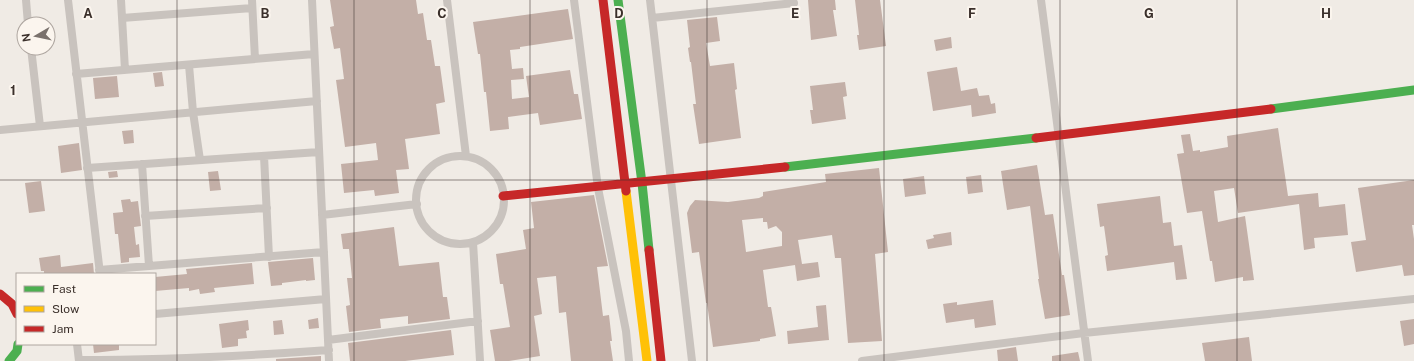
<svg xmlns="http://www.w3.org/2000/svg" width="1414" height="361" font-family="'Public Sans',sans-serif">
	<rect width="100%" height="100%" fill="#f0ebe5"/>
	<path fill="#c3afa7" fill-rule="evenodd" d="M 330,0 L 416,0 L 418,14 L 423,13 L 427,40 L 431,40 L 435,66 L 440,66 L 445,102 L 436,104 L 440,134 L 405,139 L 409,169 L 396,170 L 399,193 L 375,196 L 374,190 L 344,193 L 341,164 L 378,160 L 376,143 L 345,147 L 336,80 L 344,79 L 340,48 L 334,49 L 330,27 L 334,26 Z
		M 808,0 L 835,0 L 836,10 L 833,10 L 837,36 L 811,40 Z
		M 855,0 L 880,0 L 886,46 L 859,50 L 857,35 L 859,35 Z
		M 568,9 L 573,39 L 520,47 L 520,49 L 510,50 L 512,69 L 523,68 L 524,79 L 511,80 L 512,99 L 529,97 L 526,76 L 570,70 L 574,94 L 578,94 L 582,119 L 540,125 L 538,113 L 508,117 L 509,129 L 490,131 L 486,92 L 484,92 L 480,54 L 478,54 L 473,22 Z
		M 717,17 L 720,41 L 706,43 L 710,66 L 734,63 L 737,89 L 735,90 L 741,138 L 699,144 L 693,104 L 696,104 L 691,62 L 690,62 L 688,48 L 690,47 L 687,20 Z
		M 951,37 L 952,48 L 936,51 L 934,40 Z
		M 957,67 L 961,91 L 977,88 L 979,96 L 989,95 L 991,104 L 995,103 L 996,113 L 972,117 L 971,105 L 933,111 L 927,72 Z
		M 162,72 L 164,86 L 155,87 L 153,73 Z
		M 117,76 L 119,97 L 95,99 L 93,78 Z
		M 845,82 L 847,96 L 843,97 L 846,119 L 812,124 L 810,110 L 813,110 L 810,86 Z
		M 1278,128 L 1288,196 L 1318,193 L 1319,207 L 1345,204 L 1348,235 L 1314,238 L 1315,248 L 1304,250 L 1299,204 L 1238,213 L 1234,188 L 1214,191 L 1218,222 L 1245,216 L 1254,280 L 1243,281 L 1243,277 L 1215,282 L 1212,261 L 1210,261 L 1202,211 L 1187,213 L 1177,154 L 1184,153 L 1181,135 L 1190,134 L 1193,151 L 1200,150 L 1200,152 L 1228,147 L 1227,136 Z
		M 133,130 L 134,143 L 124,144 L 122,131 Z
		M 79,143 L 82,170 L 61,173 L 58,146 Z
		M 1037,165 L 1045,215 L 1053,214 L 1062,275 L 1064,275 L 1070,315 L 1045,319 L 1038,279 L 1039,279 L 1030,206 L 1007,210 L 1001,171 Z
		M 879,168 L 888,252 L 875,254 L 882,341 L 848,343 L 841,258 L 835,258 L 832,235 L 798,240 L 802,264 L 818,262 L 820,277 L 797,281 L 795,265 L 763,270 L 768,307 L 771,307 L 776,336 L 760,339 L 760,341 L 713,347 L 707,303 L 706,303 L 699,252 L 692,253 L 687,213 L 690,206 L 695,200 L 728,202 L 759,198 L 763,196 L 763,192 L 826,182 L 825,174 ZM 763,218 L 763,222 L 767,222 L 768,229 L 776,226 L 782,232 L 782,246 L 746,252 L 742,220 Z
		M 117,171 L 118,177 L 109,178 L 108,172 Z
		M 218,171 L 221,190 L 210,191 L 208,172 Z
		M 981,175 L 983,192 L 968,194 L 966,177 Z
		M 924,176 L 926,194 L 905,197 L 903,179 Z
		M 1414,180 L 1414,225 L 1412,225 L 1414,239 L 1414,275 L 1404,276 L 1402,265 L 1356,272 L 1351,242 L 1366,240 L 1358,188 Z
		M 41,181 L 45,211 L 29,213 L 25,183 Z
		M 594,195 L 608,266 L 597,267 L 603,316 L 609,315 L 612,341 L 610,341 L 613,361 L 571,361 L 566,312 L 559,313 L 556,276 L 537,278 L 542,314 L 534,316 L 540,356 L 509,361 L 495,361 L 490,330 L 510,327 L 503,284 L 500,284 L 496,254 L 526,249 L 523,230 L 534,228 L 531,202 Z
		M 1160,196 L 1163,223 L 1171,222 L 1174,246 L 1182,245 L 1187,279 L 1176,280 L 1174,262 L 1107,271 L 1105,256 L 1108,255 L 1104,226 L 1100,227 L 1097,204 Z
		M 130,199 L 131,202 L 138,201 L 141,226 L 134,227 L 136,245 L 139,244 L 140,257 L 129,258 L 129,262 L 121,263 L 118,234 L 115,234 L 113,213 L 123,212 L 121,200 Z
		M 394,227 L 399,266 L 439,262 L 443,297 L 447,297 L 450,319 L 408,324 L 408,316 L 380,319 L 381,328 L 349,332 L 346,306 L 350,305 L 347,278 L 352,278 L 349,249 L 343,249 L 341,234 Z
		M 951,232 L 952,245 L 928,249 L 926,240 L 934,238 L 933,235 Z
		M 60,255 L 61,267 L 93,263 L 94,274 L 44,274 L 44,271 L 41,271 L 39,258 Z
		M 313,258 L 315,280 L 306,281 L 306,280 L 282,283 L 282,285 L 271,286 L 268,262 Z
		M 252,263 L 254,284 L 214,288 L 215,292 L 200,294 L 199,289 L 189,291 L 189,288 L 155,291 L 155,277 L 187,274 L 186,269 Z
		M 993,300 L 996,325 L 975,328 L 974,319 L 946,323 L 943,304 L 957,302 L 957,305 Z
		M 826,305 L 829,340 L 788,344 L 787,331 L 818,327 L 816,306 Z
		M 318,318 L 319,328 L 309,329 L 308,320 Z
		M 1414,319 L 1414,344 L 1404,346 L 1400,321 Z
		M 248,320 L 249,330 L 246,331 L 247,338 L 238,339 L 238,346 L 222,348 L 219,324 Z
		M 282,320 L 284,334 L 274,335 L 273,321 Z
		M 451,330 L 454,355 L 405,361 L 350,361 L 348,343 Z
		M 1249,337 L 1252,361 L 1205,361 L 1202,343 Z
		M 93,344 L 119,344 L 119,350 L 94,353 Z
		M 1016,347 L 1018,361 L 998,361 L 997,350 Z
		M 1078,352 L 1080,361 L 1052,361 L 1052,356 Z
		M 321,356 L 321,361 L 276,361 L 276,359 Z"/>
	<g fill="none" stroke-linecap="round" stroke-linejoin="round">
		<path stroke="#c9c3be" stroke-width="8" d="M 26,0 L 28,24
			M 68,0 L 100,274
			M 121,0 L 125,70
			M 252,0 L 255,59
			M 312,0 L 329,361
			M 447,0 L 466,156
			M 574,0 L 598,188 L 626,331 L 629,361
			M 650,0 L 692,361
			M 1041,0 L 1088,361
			M 122,18 L 252,8
			M 652,18 L 794,3
			M 31,48 L 40,126
			M 189,65 L 193,112 L 200,160
			M 76,74 L 314,54
			M 0,130 L 317,101
			M 264,156 L 269,257
			M416 200a44 44 0 1 1 88 0a44 44 0 1 1-88 0Z
			M 142,164 L 149,266
			M 87,168 L 319,152
			M 322,215 L 417,204
			M 145,216 L 267,208
			M 473,242 L 480,361
			M 99,270 L 324,252
			M 155,314 L 326,299
			M 328,340 L 478,321
			M 77,344 L 79,361
			M 79,360 C 162,360 246,356 329,350
			M 862,361 L 1084,333 L 1414,299"/>
		<path stroke="#4caf50" stroke-width="9" d="M 618,0 L 642,183 L 649,250
			M 1271,109 L 1414,90
			M 785,167 L 1036,138
			M 9,361 L 17,351 L 18,344"/>
		<path stroke="#ffc107" stroke-width="9" d="M 626,191 L 647,361"/>
		<path stroke="#c62828" stroke-width="9" d="M 603,0 L 626,191
			M 1036,138 L 1271,109
			M 503,196 L 785,167
			M 649,250 L 661,361
			M 0,294 L 12,304 L 17,314"/>
	</g>
	<path fill="none" stroke="#3b302b" stroke-width="1" stroke-opacity="0.55" d="M 177,0 L 177,361M 354,0 L 354,361M 530,0 L 530,361M 707,0 L 707,361M 884,0 L 884,361M 1060,0 L 1060,361M 1237,0 L 1237,361M 0,180 L 1414,180"/>
	<g font-size="13" text-anchor="middle" font-weight="bold" fill="#3b302b" stroke="#fbf5ee" stroke-width="4" stroke-linejoin="round" paint-order="stroke">
		<text x="88" y="18">A</text>
		<text x="265" y="18">B</text>
		<text x="442" y="18">C</text>
		<text x="619" y="18">D</text>
		<text x="795" y="18">E</text>
		<text x="972" y="18">F</text>
		<text x="1149" y="18">G</text>
		<text x="1326" y="18">H</text>
		<text x="13" y="95">1</text>
	</g>
	<rect x="16" y="273" width="140" height="72" fill="#fbf5ee" stroke="#aea6a0"/>
	<rect x="24" y="286" width="20" height="6" fill="#4caf50" stroke="#aea6a0"/>
	<text x="52" y="293" font-size="12" fill="#3b302b">Fast</text>
	<rect x="24" y="306" width="20" height="6" fill="#ffc107" stroke="#aea6a0"/>
	<text x="52" y="313" font-size="12" fill="#3b302b">Slow</text>
	<rect x="24" y="326" width="20" height="6" fill="#c62828" stroke="#aea6a0"/>
	<text x="52" y="333" font-size="12" fill="#3b302b">Jam</text>
	<g transform="translate(36 36) rotate(261)"><circle r="19" fill="#fbf5ee" stroke="#aea6a0"/>
	<path d="M0-3L7 15L0 10L-7 15Z" fill="#7a716c"/>
	<text y="-6" font-size="11" font-weight="bold" text-anchor="middle" fill="#3b302b">N</text>
	</g>
</svg>
